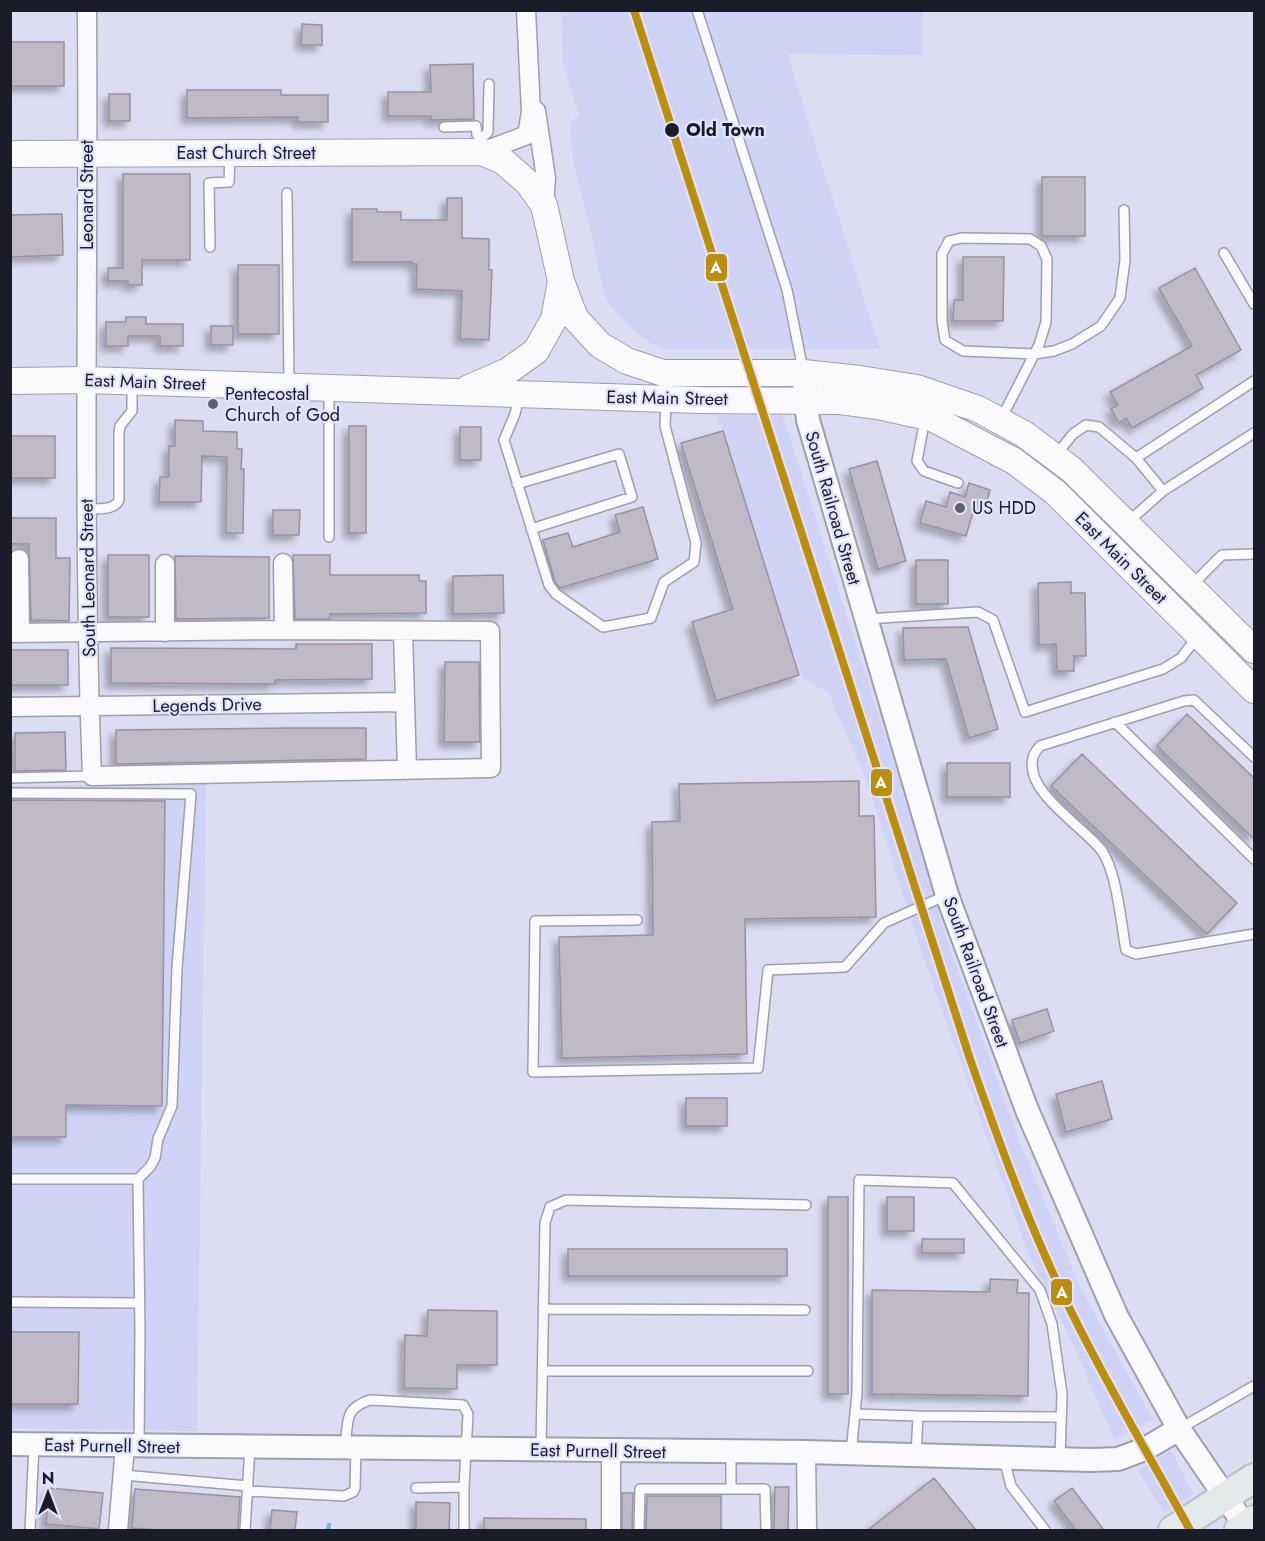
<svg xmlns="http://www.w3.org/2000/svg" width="1265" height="1541" font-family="Jost,sans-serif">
	<defs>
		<filter id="shadow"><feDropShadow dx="-5.5" dy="5.5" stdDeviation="3" flood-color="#0004"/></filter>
	</defs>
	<rect width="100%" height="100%" fill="#dcddf3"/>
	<path fill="#d0d2f6" d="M 561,11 L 923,11 L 923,55 L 787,54 L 880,349 L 663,349 L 653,345 L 623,321 L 607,301 L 603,289 L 590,228 L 573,163 L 570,123 L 579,115 L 563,64 Z
		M 782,414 L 893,760 L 946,937 L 1017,1135 L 1079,1285 L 1153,1420 L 1114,1439 L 1074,1347 L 1028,1253 L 923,956 L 866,779 L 828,692 L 802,678 L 717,415 Z
		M 206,783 L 197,1431 L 11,1428 L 11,786 Z
		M 1171,1451 L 1193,1494 L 1164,1513 L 1138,1470 Z"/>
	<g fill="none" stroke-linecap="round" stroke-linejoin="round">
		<path stroke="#76bad6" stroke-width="4.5" d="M 328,1530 L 329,1525"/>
	</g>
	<path fill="#c0bac8" stroke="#9892a0" stroke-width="1.5" filter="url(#shadow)" d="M 302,24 L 322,25 L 322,45 L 301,45 Z
		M 10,42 L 64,42 L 64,86 L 10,86 Z
		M 473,64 L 474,119 L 431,120 L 431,116 L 388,116 L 388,92 L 431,92 L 430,65 Z
		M 187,90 L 281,90 L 281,95 L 328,95 L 328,122 L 298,122 L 298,117 L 187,118 Z
		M 109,94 L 130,94 L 130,121 L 109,121 Z
		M 123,174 L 190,174 L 190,260 L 142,260 L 142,285 L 128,285 L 128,281 L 108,281 L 108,268 L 123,268 Z
		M 1042,177 L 1085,177 L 1085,236 L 1042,236 Z
		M 447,198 L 462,198 L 462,238 L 489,239 L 489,270 L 492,270 L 489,340 L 460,339 L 462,291 L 416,289 L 417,264 L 412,264 L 412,262 L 352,262 L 352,209 L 377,209 L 377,212 L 401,212 L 401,220 L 447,220 Z
		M 62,214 L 63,255 L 10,257 L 10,215 Z
		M 963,257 L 1004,257 L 1003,321 L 953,321 L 954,300 L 963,300 Z
		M 238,265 L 279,265 L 279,334 L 238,334 Z
		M 1195,268 L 1241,350 L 1196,375 L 1203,388 L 1132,428 L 1126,418 L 1119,423 L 1111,409 L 1118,405 L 1110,392 L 1192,346 L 1159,288 Z
		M 126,317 L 146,317 L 146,324 L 183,324 L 183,346 L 160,346 L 160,336 L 128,336 L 128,346 L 106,346 L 106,322 L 126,322 Z
		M 211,326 L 233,326 L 233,345 L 211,345 Z
		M 175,420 L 203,421 L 203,431 L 237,432 L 237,449 L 242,449 L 241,469 L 244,469 L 243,533 L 226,533 L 227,457 L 202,456 L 201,502 L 159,502 L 160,477 L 169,477 L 169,446 L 175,446 Z
		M 349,426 L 366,426 L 366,533 L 349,533 Z
		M 460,427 L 481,427 L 481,460 L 460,460 Z
		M 723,431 L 799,675 L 716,701 L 692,622 L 733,609 L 681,443 Z
		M 10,436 L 55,436 L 55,478 L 10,478 Z
		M 877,461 L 906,561 L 878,569 L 849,469 Z
		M 969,483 L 990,490 L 986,505 L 976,502 L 966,536 L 920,523 L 926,501 L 946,507 L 950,492 L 965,497 Z
		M 643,507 L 658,559 L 560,588 L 555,582 L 543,540 L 568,533 L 573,547 L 620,532 L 615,515 Z
		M 273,510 L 300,510 L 299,535 L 273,535 Z
		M 10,518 L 56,518 L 56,558 L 70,558 L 69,621 L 31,620 L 29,544 L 10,544 Z
		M 108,555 L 149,555 L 149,617 L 108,617 Z
		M 293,555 L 330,555 L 330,575 L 419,575 L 419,581 L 426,581 L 426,613 L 330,614 L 330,619 L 295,619 Z
		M 175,556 L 269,557 L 269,618 L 176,619 Z
		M 916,560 L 948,560 L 948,604 L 916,604 Z
		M 503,575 L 504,613 L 453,614 L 453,576 Z
		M 1071,582 L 1071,593 L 1085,593 L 1086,656 L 1074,656 L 1074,671 L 1057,671 L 1056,644 L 1039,645 L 1038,583 Z
		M 968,627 L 998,729 L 969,738 L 946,659 L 904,660 L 903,628 Z
		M 296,644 L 372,644 L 372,679 L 275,680 L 275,684 L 111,683 L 111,648 L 296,649 Z
		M 10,650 L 68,650 L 68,685 L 10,685 Z
		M 445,662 L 479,662 L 480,742 L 444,742 Z
		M 1187,714 L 1254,778 L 1254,839 L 1157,746 Z
		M 289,728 L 366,728 L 366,759 L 116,764 L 116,730 Z
		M 65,732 L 66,770 L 15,771 L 15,733 Z
		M 1082,754 L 1237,903 L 1207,934 L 1051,786 Z
		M 947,763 L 1010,763 L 1010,797 L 947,797 Z
		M 859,781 L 859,816 L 874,816 L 876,917 L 745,919 L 747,1054 L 562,1058 L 559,937 L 653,935 L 652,822 L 680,821 L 679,784 Z
		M 10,800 L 165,801 L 162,1106 L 66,1105 L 66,1137 L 10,1137 Z
		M 1047,1009 L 1054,1031 L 1020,1043 L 1012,1020 Z
		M 1102,1081 L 1112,1119 L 1066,1132 L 1056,1094 Z
		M 686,1098 L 727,1098 L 727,1126 L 686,1126 Z
		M 828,1197 L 848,1197 L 848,1394 L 828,1394 Z
		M 887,1197 L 914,1197 L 914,1231 L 887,1231 Z
		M 922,1239 L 964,1239 L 964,1253 L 922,1253 Z
		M 568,1249 L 787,1249 L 787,1276 L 568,1276 Z
		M 990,1279 L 1018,1280 L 1017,1293 L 1029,1293 L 1028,1396 L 872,1394 L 872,1290 L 990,1292 Z
		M 428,1310 L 497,1311 L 497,1365 L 457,1365 L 457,1389 L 404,1388 L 405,1335 L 427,1336 Z
		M 10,1332 L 79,1332 L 78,1404 L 10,1404 Z
		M 934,1478 L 976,1530 L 868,1530 Z
		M 775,1487 L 789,1487 L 788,1530 L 774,1530 Z
		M 49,1488 L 103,1493 L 99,1529 L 46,1524 Z
		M 1072,1488 L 1104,1530 L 1076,1530 L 1054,1501 Z
		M 135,1489 L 240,1497 L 238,1530 L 159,1530 L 132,1528 Z
		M 622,1493 L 633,1493 L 632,1530 L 622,1530 Z
		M 647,1496 L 721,1496 L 721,1530 L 646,1530 Z
		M 416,1502 L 450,1503 L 449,1530 L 416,1530 Z
		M 272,1510 L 297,1512 L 295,1530 L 270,1530 Z
		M 484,1518 L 586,1519 L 586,1530 L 484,1530 Z"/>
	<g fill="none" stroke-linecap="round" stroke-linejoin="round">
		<g stroke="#9d9eae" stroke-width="12">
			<path id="service" d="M 697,10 L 777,258 L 787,290 L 803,370
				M 444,127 L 476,126 L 477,135 L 482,138
				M 482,150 L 482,138 L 488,132 L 489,84
				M 287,193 L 289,384
				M 210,247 L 209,183 L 229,182 L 230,156
				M 1224,253 L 1254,304
				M 519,396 L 515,414 L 504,440 L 549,585 L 556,594 L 603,627 L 651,618 L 664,582 L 694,562 L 696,543 L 665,426 L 666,401
				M 925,419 L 917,461 L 924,471 L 958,483
				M 1001,419 L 1039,345 L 1046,322 L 1047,259 L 1041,246 L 1030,239 L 961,238 L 949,241 L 942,254 L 942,321 L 945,340 L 963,351 L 1034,354 L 1054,351 L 1072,344 L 1101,326 L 1120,298 L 1125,260 L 1124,210
				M 1055,456 L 1073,434 L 1086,425 L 1099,427 L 1136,458 L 1254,381
				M 1136,458 L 1163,491
				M 517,484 L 619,454 L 632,497 L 531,529
				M 87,509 C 98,508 114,511 119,500 L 119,433 L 120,426 L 132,411 L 132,384
				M 1128,522 L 1163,491 L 1254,433
				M 329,537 L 329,390
				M 1192,585 L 1222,555 L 1254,554
				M 866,619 L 978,612 L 993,620 L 1025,712 L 1163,669 L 1181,658 L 1197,637
				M 1115,722 L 1254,859
				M 1254,757 L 1194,700 L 1184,701 L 1040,746 C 1038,749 1033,754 1033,758 C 1024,792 1084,827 1102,851 C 1117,873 1121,923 1126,950 L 1136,954 L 1254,934
				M 10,778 L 92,776
				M 10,793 L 191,794 L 177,968 L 172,1106 L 158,1139 L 155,1158 L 150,1167 L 138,1179 L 10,1179
				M 637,920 L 535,921 L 533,1072 L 758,1068 L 768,970 L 845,967 L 884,923 L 947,895
				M 138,1179 L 140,1330 L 139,1444
				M 10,1302 L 139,1303
				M 543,1309 L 805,1310
				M 542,1371 L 808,1371
				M 855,1414 L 918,1416
				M 1179,1429 L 1254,1386
				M 345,1446 C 349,1421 343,1409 370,1400 L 463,1405 L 468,1414 L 464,1487 L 416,1488
				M 541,1448 L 545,1223 L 550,1207 L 566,1200 L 806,1205
				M 731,1452 L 731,1489 L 765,1489 L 766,1530
				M 851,1453 L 857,1393 L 859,1180 L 953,1183 L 1040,1290 L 1052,1324 L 1062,1394 L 1060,1459
				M 916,1455 L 918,1416 L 1061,1417
				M 1004,1459 L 1011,1486 L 1045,1530
				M 123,1475 L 248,1486
				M 464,1487 L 464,1530
				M 247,1491 L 344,1496 L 353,1492 L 355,1488 L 356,1447
				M 30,1530 L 34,1445
				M 245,1530 L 250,1446
				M 639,1530 L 640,1489 L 731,1489"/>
		</g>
		<g stroke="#9d9eae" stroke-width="21">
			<path id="minor" d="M 87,10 C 89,266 82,521 92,776 L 491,768 L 490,631 L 284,630
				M 536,111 L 546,178 L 544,205
				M 482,152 L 527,135 L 531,112 L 526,10
				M 19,559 L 20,633
				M 403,631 L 407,770
				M 165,632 L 165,564
				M 10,633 L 284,630 L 283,563
				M 10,707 L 404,702
				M 611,1451 L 611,1530
				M 806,1452 L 807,1530
				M 118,1530 L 125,1446"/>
		</g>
		<g stroke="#9d9eae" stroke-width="26">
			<path id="tertiary" d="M 804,384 L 808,420 L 947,895 L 1027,1110 L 1116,1315 L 1179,1429 L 1248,1530
				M 10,1444 L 806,1452 L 1091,1460 L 1118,1459 L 1145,1449 L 1179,1429"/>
		</g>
		<g stroke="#9d9eae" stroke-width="28">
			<path id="secondary" d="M 10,154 L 482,152 L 503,161 L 528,183 L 544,205 L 561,281 L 554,319 L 536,351 L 508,371 L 469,388
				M 561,281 L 575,318 L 600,345 L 627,361 L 663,373 L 803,373 L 860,379 L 917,388 L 978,409 L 1024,434 L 1072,470 L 1254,650
				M 10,381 L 86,380 L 699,400 L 840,401 L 878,406 L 932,418 L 1014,461 L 1055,492 L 1254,690"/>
		</g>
		<g stroke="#bcbdc8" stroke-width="32">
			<path id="primary" d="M 1173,1530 L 1254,1478
				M 1239,1530 L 1254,1520"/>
		</g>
		<use href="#service" stroke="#fafafd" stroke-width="9"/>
		<use href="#minor" stroke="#fafafd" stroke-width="18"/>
		<use href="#tertiary" stroke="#fafafd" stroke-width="22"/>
		<use href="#secondary" stroke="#fafafd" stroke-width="26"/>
		<use href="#primary" stroke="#e4eaea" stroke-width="28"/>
		<g stroke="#e2e3fc" stroke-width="12">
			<path id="rail-1" d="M 634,10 L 970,1059 C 999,1142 1029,1226 1068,1305 C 1105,1382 1149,1455 1190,1530"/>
		</g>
		<use href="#rail-1" stroke="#bb8e0d" stroke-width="8"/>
	</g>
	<circle fill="#1b1c2a" stroke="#e2e3fc" stroke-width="2" cx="672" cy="130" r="8"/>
	<g fill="#5f6070" stroke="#e2e3fc" stroke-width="2">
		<circle cx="213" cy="404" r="6"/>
		<circle cx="960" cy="508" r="6"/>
	</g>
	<g text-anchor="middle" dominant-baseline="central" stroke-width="4.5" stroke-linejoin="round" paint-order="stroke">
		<g font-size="18" font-weight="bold" fill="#1b1c2a" stroke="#e2e3fc" text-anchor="start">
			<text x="686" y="130">Old Town</text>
		</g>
		<g font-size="18" fill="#1b1c2a" stroke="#e2e3fc">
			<text x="246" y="153">East Church Street</text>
			<text transform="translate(87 195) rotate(-90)">Leonard Street</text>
			<text transform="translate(145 382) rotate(2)">East Main Street</text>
			<text transform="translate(667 398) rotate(1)">East Main Street</text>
			<text transform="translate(833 508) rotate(74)">South Railroad Street</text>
			<text transform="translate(1121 558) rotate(45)">East Main Street</text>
			<text transform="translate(88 578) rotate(-91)">South Leonard Street</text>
			<text transform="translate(207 705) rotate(-1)">Legends Drive</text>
			<text transform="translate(976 972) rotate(70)">South Railroad Street</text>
			<text transform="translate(112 1446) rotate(1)">East Purnell Street</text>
			<text transform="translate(598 1451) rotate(1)">East Purnell Street</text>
		</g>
		<g font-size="18" fill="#1b1c2a" stroke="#e2e3fc" text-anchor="start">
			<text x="225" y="394">Pentecostal<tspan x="225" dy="21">Church of God</tspan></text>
			<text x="972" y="508">US HDD</text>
		</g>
	</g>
	<g stroke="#e2e3fc" stroke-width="2">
		<rect x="705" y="253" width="23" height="29" rx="6" fill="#bb8e0d"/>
		<rect x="870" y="768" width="23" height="29" rx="6" fill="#bb8e0d"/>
		<rect x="1050" y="1278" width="23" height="28" rx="6" fill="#bb8e0d"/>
	</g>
	<g font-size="16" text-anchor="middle" font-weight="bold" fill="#fff">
		<text x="716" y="273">A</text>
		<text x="881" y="788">A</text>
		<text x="1062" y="1298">A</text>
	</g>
	<rect width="1265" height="1541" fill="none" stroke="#1b1c2a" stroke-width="24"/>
	<g transform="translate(48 1493)" stroke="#e2e3fc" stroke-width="4.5" paint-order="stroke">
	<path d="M0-4.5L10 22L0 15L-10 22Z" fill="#1b1c2a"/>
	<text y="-9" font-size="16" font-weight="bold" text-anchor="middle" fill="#1b1c2a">N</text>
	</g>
</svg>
